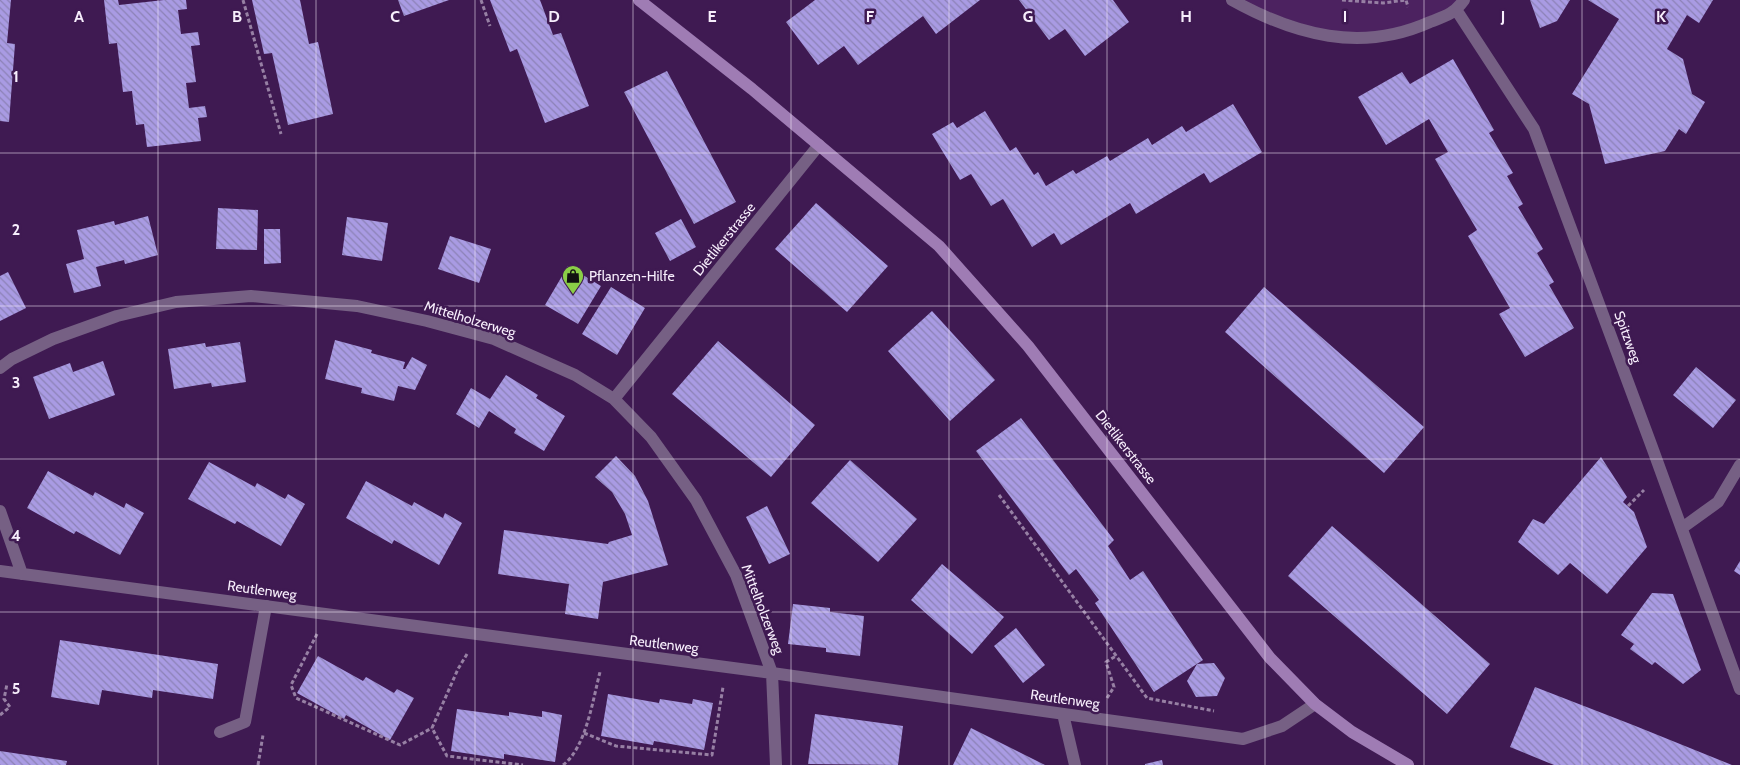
<svg xmlns="http://www.w3.org/2000/svg" width="1740" height="765" font-family="Cabin,sans-serif">
	<defs>
		<pattern id="building-back-hatch" width="6" height="6" patternUnits="userSpaceOnUse" patternTransform="scale(1.25)"><rect width="6" height="6" fill="#a99be3"/><path d="M-1 5l2 2M0 0l6 6M5-1l2 2" fill="none" stroke="#8c82b6"/></pattern>
	</defs>
	<rect width="100%" height="100%" fill="#3f1a52"/>
	<path fill="#4c2260" d="M 1232,0 L 1465,0 L 1416,28 L 1344,38 Z"/>
	<path fill="url(#building-back-hatch)" d="M 0,0 L 11,0 L 7,43 L 15,44 L 9,122 L 0,121 Z
		M 104,0 L 118,0 L 119,5 L 164,0 L 186,0 L 187,9 L 178,10 L 181,34 L 198,32 L 200,45 L 191,46 L 196,82 L 186,83 L 189,108 L 205,106 L 207,117 L 198,118 L 201,141 L 147,147 L 144,124 L 136,125 L 132,91 L 123,92 L 117,43 L 109,44 Z
		M 252,0 L 300,0 L 309,44 L 318,42 L 333,114 L 288,125 L 272,53 L 264,54 Z
		M 398,0 L 449,0 L 404,16 Z
		M 490,0 L 540,0 L 553,35 L 561,33 L 589,106 L 545,123 L 517,49 L 510,52 Z
		M 815,0 L 980,0 L 936,34 L 923,16 L 858,65 L 844,46 L 818,65 L 786,22 Z
		M 1019,0 L 1113,0 L 1129,22 L 1085,56 L 1065,29 L 1049,40 Z
		M 1530,0 L 1570,0 L 1557,21 L 1540,28 Z
		M 1588,0 L 1713,0 L 1699,23 L 1687,15 L 1667,49 L 1683,59 L 1692,94 L 1705,102 L 1686,134 L 1679,129 L 1665,151 L 1605,164 L 1589,104 L 1572,94 L 1619,19 Z
		M 1453,59 L 1494,130 L 1489,133 L 1513,173 L 1507,176 L 1523,204 L 1518,207 L 1543,249 L 1537,253 L 1554,282 L 1549,285 L 1574,328 L 1525,357 L 1499,314 L 1510,308 L 1468,236 L 1477,230 L 1435,159 L 1448,152 L 1429,119 L 1386,145 L 1358,97 L 1402,72 L 1410,84 Z
		M 667,71 L 736,202 L 694,224 L 624,92 Z
		M 1233,104 L 1262,152 L 1210,183 L 1204,173 L 1136,214 L 1130,203 L 1061,245 L 1054,233 L 1032,247 L 1003,199 L 991,206 L 971,174 L 960,180 L 932,134 L 953,122 L 957,128 L 985,111 L 1010,151 L 1016,147 L 1034,175 L 1038,172 L 1046,186 L 1073,170 L 1076,174 L 1107,156 L 1110,161 L 1148,138 L 1152,145 L 1182,126 L 1186,132 Z
		M 816,203 L 888,266 L 847,312 L 775,249 Z
		M 218,208 L 258,210 L 257,250 L 216,249 Z
		M 148,216 L 158,255 L 125,264 L 124,260 L 96,267 L 101,286 L 74,293 L 66,264 L 84,259 L 77,230 L 114,221 L 115,225 Z
		M 347,217 L 388,223 L 382,261 L 342,255 Z
		M 681,219 L 696,247 L 670,261 L 655,233 Z
		M 264,229 L 280,229 L 281,263 L 264,264 Z
		M 450,236 L 491,249 L 479,283 L 438,269 Z
		M 568,266 L 601,286 L 578,324 L 545,305 Z
		M 8,272 L 26,308 L 0,321 L 0,276 Z
		M 611,287 L 645,308 L 617,355 L 582,334 Z
		M 1264,287 L 1424,427 L 1384,473 L 1225,332 Z
		M 932,311 L 995,380 L 950,421 L 888,351 Z
		M 335,340 L 372,350 L 371,353 L 405,362 L 403,369 L 405,369 L 412,357 L 427,365 L 415,390 L 398,386 L 394,401 L 361,393 L 362,388 L 325,379 Z
		M 718,341 L 815,425 L 771,477 L 672,394 Z
		M 240,342 L 246,382 L 212,387 L 211,383 L 174,389 L 168,349 L 205,343 L 206,347 Z
		M 103,361 L 115,395 L 49,419 L 33,377 L 70,363 L 73,372 Z
		M 1696,367 L 1736,400 L 1713,428 L 1673,395 Z
		M 506,375 L 538,395 L 536,398 L 565,416 L 544,451 L 514,433 L 516,429 L 489,411 L 479,428 L 456,414 L 471,388 L 490,399 Z
		M 1021,418 L 1114,540 L 1108,546 L 1130,580 L 1143,571 L 1203,660 L 1154,692 L 1095,603 L 1099,600 L 1076,569 L 1069,575 L 976,451 Z
		M 616,456 L 635,476 L 648,501 L 668,565 L 603,582 L 598,619 L 565,614 L 569,584 L 498,574 L 504,530 L 608,544 L 609,542 L 632,535 L 625,514 L 612,492 L 595,477 Z
		M 1601,457 L 1627,497 L 1623,502 L 1634,512 L 1647,547 L 1607,594 L 1570,563 L 1558,575 L 1518,542 L 1533,519 L 1544,524 Z
		M 850,460 L 917,519 L 878,562 L 811,503 Z
		M 209,462 L 255,487 L 257,483 L 285,499 L 288,494 L 305,504 L 281,546 L 237,521 L 235,524 L 188,499 Z
		M 48,471 L 93,496 L 95,492 L 124,508 L 126,503 L 144,513 L 120,555 L 76,531 L 74,534 L 27,508 Z
		M 366,481 L 412,506 L 414,502 L 443,518 L 445,513 L 462,523 L 439,565 L 394,540 L 392,544 L 346,518 Z
		M 767,506 L 790,554 L 769,564 L 746,517 Z
		M 1332,526 L 1490,664 L 1447,714 L 1288,576 Z
		M 1740,561 L 1740,575 L 1734,571 Z
		M 942,564 L 1004,617 L 972,654 L 911,600 Z
		M 1652,593 L 1673,594 L 1701,670 L 1683,684 L 1655,662 L 1652,665 L 1630,649 L 1634,644 L 1621,635 Z
		M 793,604 L 830,608 L 830,612 L 864,616 L 860,656 L 826,652 L 826,648 L 788,644 Z
		M 1016,628 L 1045,665 L 1023,683 L 994,646 Z
		M 60,640 L 218,664 L 213,699 L 153,690 L 152,698 L 102,690 L 99,705 L 51,697 Z
		M 318,656 L 363,681 L 366,677 L 394,693 L 397,689 L 414,698 L 390,740 L 346,715 L 344,719 L 297,693 Z
		M 1214,663 L 1225,678 L 1217,696 L 1196,697 L 1187,681 L 1197,664 Z
		M 1535,687 L 1633,725 L 1732,765 L 1554,765 L 1510,747 Z
		M 608,694 L 659,703 L 660,699 L 692,704 L 693,699 L 713,703 L 704,750 L 654,741 L 653,745 L 601,736 Z
		M 457,709 L 509,716 L 509,712 L 542,717 L 542,711 L 562,715 L 555,762 L 504,754 L 504,759 L 451,751 Z
		M 815,714 L 903,726 L 898,765 L 808,764 Z
		M 971,728 L 1045,765 L 953,765 Z
		M 0,751 L 67,761 L 66,765 L 0,765 Z
		M 1162,760 L 1163,765 L 1145,765 L 1145,764 Z"/>
	<g fill="none" stroke-linecap="round" stroke-linejoin="round">
		<path stroke="#9780a4" stroke-width="3" stroke-dasharray="4 2.5" stroke-linecap="butt" d="M 243,0 L 281,134
			M 481,0 L 490,26
			M 1342,0 L 1383,3 L 1406,0 L 1408,7
			M 999,495 L 1147,698 L 1214,711
			M 1628,506 L 1644,490
			M 317,634 L 291,685 L 296,698 L 400,745 L 432,728
			M 467,654 L 458,669 L 432,728 L 447,756 L 523,765
			M 1107,698 L 1114,687 L 1106,662 L 1116,656
			M 0,715 L 10,707 L 4,699 L 7,684
			M 584,733 L 616,746 L 712,755 L 723,687
			M 258,765 L 263,735
			M 563,765 C 586,748 593,699 600,672"/>
		<path stroke="#766084" stroke-width="12" d="M 220,732 L 245,722 L 266,606"/>
		<path stroke="#766084" stroke-width="12" d="M 1232,0 C 1295,35 1361,53 1430,22 C 1446,16 1454,14 1464,0
			M 1457,11 L 1534,129 L 1652,447 L 1740,689
			M 0,368 L 12,359 L 53,339 L 117,316 L 176,302 L 251,296 L 357,306 L 427,321 L 494,339 L 575,375 L 614,399 L 651,437 L 696,500 L 736,575 L 772,673 L 776,765
			M 614,399 L 819,145
			M 0,511 L 22,574
			M 1682,528 L 1718,502 L 1740,465
			M 0,571 L 772,673 L 1243,739 L 1282,726 L 1315,704
			M 1063,714 L 1075,765"/>
		<path stroke="#9f7cb4" stroke-width="12" d="M 639,0 L 752,89 L 939,246 L 1028,346 L 1270,658 L 1315,704 L 1352,732 L 1408,765"/>
	</g>
	<path fill="none" stroke="#f7eefc" stroke-width="1" stroke-opacity="0.55" d="M 158,0 L 158,765M 316,0 L 316,765M 475,0 L 475,765M 633,0 L 633,765M 791,0 L 791,765M 949,0 L 949,765M 1107,0 L 1107,765M 1265,0 L 1265,765M 1424,0 L 1424,765M 1582,0 L 1582,765M 0,153 L 1740,153M 0,306 L 1740,306M 0,459 L 1740,459M 0,612 L 1740,612"/>
	<defs>
		<g id="shop-pin" transform="scale(1.125)"><path d="M0 17L-7.5 6A9.5 9.5 0 1 1 7.5 6Z" fill="#8ace47" stroke="#3f1a52"/><path d="M-5-2.5h2.3a2.7 3.5 0 0 1 5.4 0H5L5.5 6h-11ZM-1.5-2.5h3a1.5 2.3 0 0 0-3 0Z" fill="#111"/></g>
	</defs>
	<g fill-rule="evenodd">
		<use href="#shop-pin" x="573" y="276"/>
	</g>
	<g text-anchor="middle" dominant-baseline="central" stroke-width="5" stroke-linejoin="round" paint-order="stroke">
		<g font-size="14" fill="#f7eefc" stroke="#3f1a52">
			<text transform="translate(724 239) rotate(-51)">Dietlikerstrasse</text>
			<text transform="translate(470 319) rotate(17)">Mittelholzerweg</text>
			<text transform="translate(1628 337) rotate(70)">Spitzweg</text>
			<text transform="translate(1126 447) rotate(52)">Dietlikerstrasse</text>
			<text transform="translate(262 590) rotate(8)">Reutlenweg</text>
			<text transform="translate(763 609) rotate(69)">Mittelholzerweg</text>
			<text transform="translate(664 644) rotate(7)">Reutlenweg</text>
			<text transform="translate(1065 699) rotate(8)">Reutlenweg</text>
		</g>
		<g font-size="14" fill="#f7eefc" stroke="#3f1a52" text-anchor="start">
			<text x="589" y="276">Pflanzen-Hilfe</text>
		</g>
	</g>
	<g font-size="16" text-anchor="middle" font-weight="bold" fill="#f7eefc" stroke="#3f1a52" stroke-width="5" stroke-linejoin="round" paint-order="stroke">
		<text x="79" y="22">A</text>
		<text x="237" y="22">B</text>
		<text x="395" y="22">C</text>
		<text x="554" y="22">D</text>
		<text x="712" y="22">E</text>
		<text x="870" y="22">F</text>
		<text x="1028" y="22">G</text>
		<text x="1186" y="22">H</text>
		<text x="1345" y="22">I</text>
		<text x="1503" y="22">J</text>
		<text x="1661" y="22">K</text>
		<text x="16" y="82">1</text>
		<text x="16" y="235">2</text>
		<text x="16" y="388">3</text>
		<text x="16" y="541">4</text>
		<text x="16" y="694">5</text>
	</g>
</svg>
